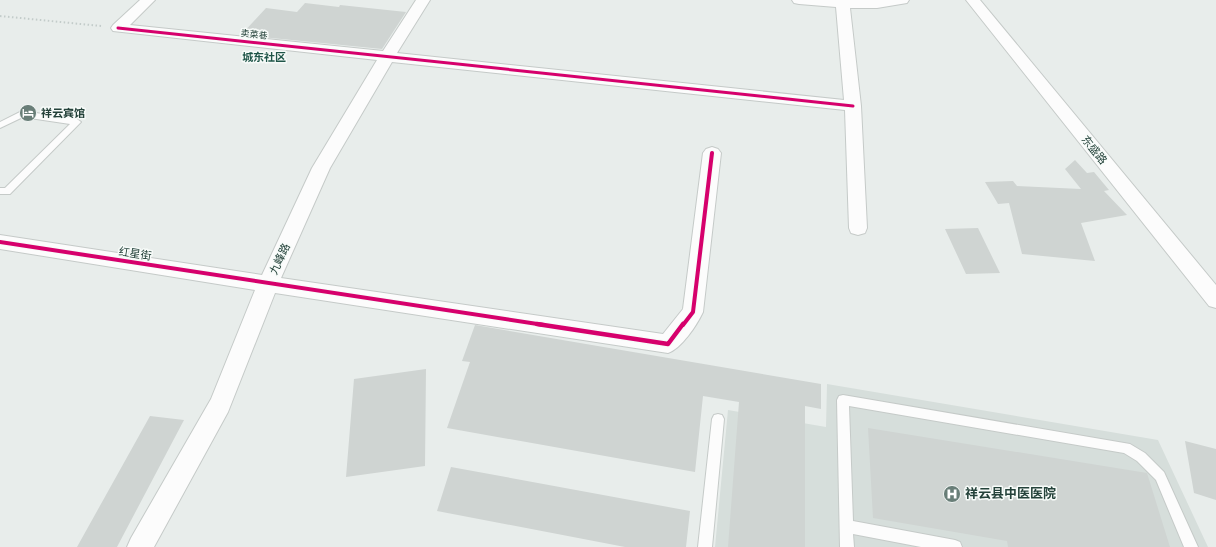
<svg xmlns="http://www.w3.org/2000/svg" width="1216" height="547" font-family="Signika,'Noto Sans SC',sans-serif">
	<rect width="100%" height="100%" fill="#e8edeb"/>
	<path fill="#d6dedb" d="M 827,384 L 1158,440 L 1208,547 L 715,547 L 728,410 L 826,427 Z"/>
	<path fill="#cfd4d2" d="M 305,3 L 339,7 L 340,5 L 406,12 L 382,49 L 241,35 L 266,8 L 297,12 Z
		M 1075,160 L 1087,173 L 1094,172 L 1109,190 L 1104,191 L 1127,215 L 1081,223 L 1095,261 L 1022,254 L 1009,203 L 998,204 L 985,182 L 1013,181 L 1017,186 L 1081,189 L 1065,169 Z
		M 978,228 L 1000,273 L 966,274 L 945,229 Z
		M 475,325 L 821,384 L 821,409 L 805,406 L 805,547 L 728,547 L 739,402 L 703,396 L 695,472 L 447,428 L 470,362 L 462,361 Z
		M 426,369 L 425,466 L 346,477 L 354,379 Z
		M 150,416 L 184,420 L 117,547 L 77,547 Z
		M 868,428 L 1147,473 L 1170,547 L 1008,547 L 1007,541 L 873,518 Z
		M 1185,441 L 1216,449 L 1216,500 L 1194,493 Z
		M 451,467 L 690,511 L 686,547 L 625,547 L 437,511 Z"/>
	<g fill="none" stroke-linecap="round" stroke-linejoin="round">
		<g stroke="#c5cac8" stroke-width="2">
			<path id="service" d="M 22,111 L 77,119 L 81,122 L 10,194 L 0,194 L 0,188 L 5,188 L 70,124 L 23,117 L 0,128 L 0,122 Z
				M 843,395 L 1130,444 L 1145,453 L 1164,472 L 1198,547 L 1184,547 L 1156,480 L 1137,461 L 1124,453 L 849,406 L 853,521 L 955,540 L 960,542 L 962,547 L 921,547 L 853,534 L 854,547 L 840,547 L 837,400 L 839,396 Z
				M 718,414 L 722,415 L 724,419 L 712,547 L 698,547 L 712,419 L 714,415 Z"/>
		</g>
		<g stroke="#c5cac8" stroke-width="2">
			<path id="minor" d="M 140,0 L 155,0 L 130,25 L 383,51 L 416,0 L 430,0 L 397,53 L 844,100 L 836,7 L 799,4 L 794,3 L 792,0 L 909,0 L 907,3 L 877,8 L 850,8 L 861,106 L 867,228 L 865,233 L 858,235 L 851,233 L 849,228 L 845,110 L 392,62 L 330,168 L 281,278 L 663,334 L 683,309 L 703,153 L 706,149 L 712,147 L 718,149 L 721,153 L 703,312 C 697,325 681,349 668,353 L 275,293 L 228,412 L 154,547 L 127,547 L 131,538 L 211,399 L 255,290 L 0,249 L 0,235 L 262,275 L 312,168 L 377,60 L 113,31 L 111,28 L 113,25 Z
				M 966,0 L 980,0 L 1216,285 L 1216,308 L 1209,306 Z"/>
		</g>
		<path stroke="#c3ccca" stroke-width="2" stroke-dasharray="1.5 2.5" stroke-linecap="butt" d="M 0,16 L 101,26"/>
		<use href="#service" fill="#fcfcfc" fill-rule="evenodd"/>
		<use href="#minor" fill="#fcfcfc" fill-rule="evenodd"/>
		<g stroke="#f7fbf9" stroke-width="5">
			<path id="cycleway-far2" d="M 118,28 L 853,106"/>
		</g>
		<g stroke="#f7fbf9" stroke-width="6">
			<path id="cycleway-far1" d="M 0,242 L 544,325
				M 683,325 L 693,312 L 712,153"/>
		</g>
		<g stroke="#f7fbf9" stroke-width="7">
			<path id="cycleway" d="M 537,324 L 668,344 L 683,324"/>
		</g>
		<use href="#cycleway-far2" stroke="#d6006c" stroke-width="3"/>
		<use href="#cycleway-far1" stroke="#d6006c" stroke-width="4"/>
		<use href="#cycleway" stroke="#d6006c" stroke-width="4.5"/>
	</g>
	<defs>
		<g id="hotel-disc" transform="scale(0.9)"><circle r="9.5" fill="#697e78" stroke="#f7fbf9"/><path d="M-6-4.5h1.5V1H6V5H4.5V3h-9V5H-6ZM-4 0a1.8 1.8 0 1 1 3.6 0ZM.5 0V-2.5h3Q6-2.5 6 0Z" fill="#fff"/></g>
		<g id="hospital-disc" transform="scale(0.9)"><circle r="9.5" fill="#697e78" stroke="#f7fbf9"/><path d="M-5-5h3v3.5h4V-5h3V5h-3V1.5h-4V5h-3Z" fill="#fff"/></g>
	</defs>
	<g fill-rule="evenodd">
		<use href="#hotel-disc" x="28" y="113"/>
		<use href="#hospital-disc" x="952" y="494"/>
	</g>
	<g text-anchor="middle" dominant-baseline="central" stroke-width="3" stroke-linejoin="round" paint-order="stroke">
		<g font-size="9" fill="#24423a" stroke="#f7fbf9">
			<text transform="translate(254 35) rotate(6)">卖菜巷</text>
		</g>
		<g font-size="11" font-weight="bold" fill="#1f5548" stroke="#f7fbf9">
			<text x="264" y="57">城东社区</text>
		</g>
		<g font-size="11" font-weight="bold" fill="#24423a" stroke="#f7fbf9" text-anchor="start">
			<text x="41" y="113">祥云宾馆</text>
		</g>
		<g font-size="11" fill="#24423a" stroke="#f7fbf9">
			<text transform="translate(1094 150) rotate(51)">东盛路</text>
			<text transform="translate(135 254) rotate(9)">红星街</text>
			<text transform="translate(280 259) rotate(-65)">九峰路</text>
		</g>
		<g font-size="13" font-weight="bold" fill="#24423a" stroke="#f7fbf9" text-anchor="start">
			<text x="965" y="494">祥云县中医医院</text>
		</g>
	</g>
</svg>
